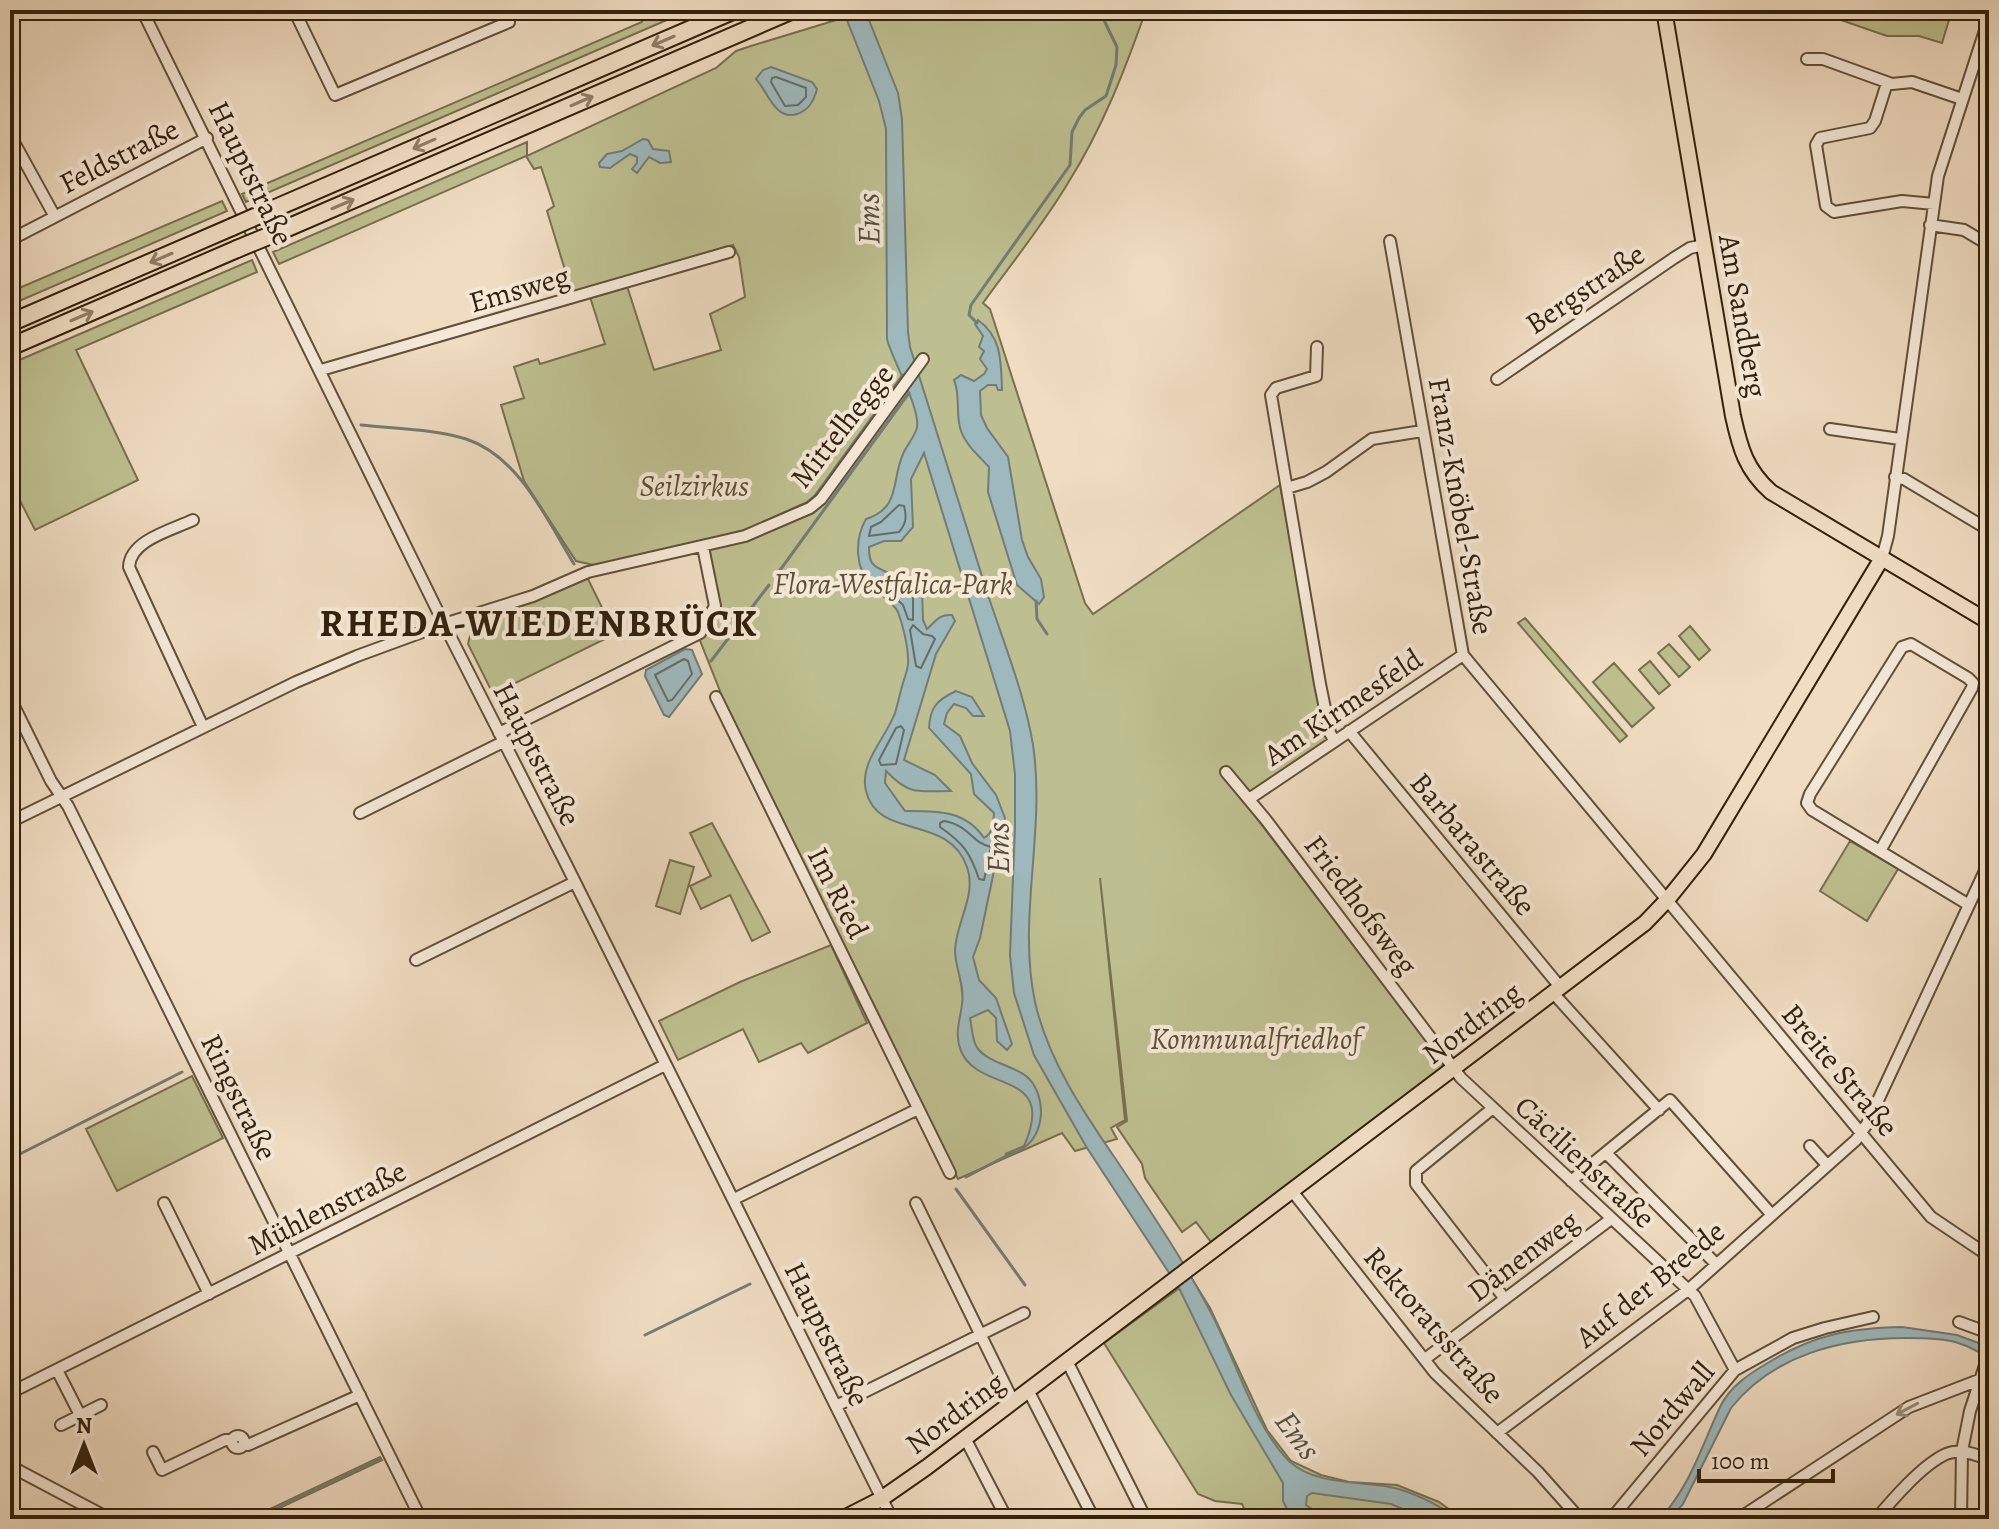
<svg xmlns="http://www.w3.org/2000/svg" width="1999" height="1529" font-family="Alegreya,serif">
	<rect width="100%" height="100%" fill="#efdcc1"/>
	<filter id="stains"><feTurbulence type="fractalNoise" baseFrequency=".0025" numOctaves="4"/><feColorMatrix values="0 0 0 0 .2 0 0 0 0 .09 0 0 0 0 .02 0 0 0 .5 -.17"/></filter>
	<radialGradient id="worn" r=".72"><stop offset=".6" stop-color="#630" stop-opacity="0"/><stop offset="1" stop-color="#630" stop-opacity=".3"/></radialGradient>
	<path fill="#bebf90" stroke="#78704e" stroke-width="2" d="M 640,10 L 690,10 L 246,202 L 242,194 L 642,22 Z
		M 869,10 L 1146,10 C 1125,70 1102,129 1068,183 C 1043,225 1011,264 983,303 L 990,309 L 1085,603 L 1093,614 L 1280,485 L 1328,741 L 1242,799 L 1443,1062 L 1442,1068 L 1211,1242 L 1196,1222 L 1182,1232 L 1145,1178 L 1142,1164 L 1117,1127 L 1127,1121 L 1100,878 L 1125,1120 L 1111,1128 L 1117,1139 L 1075,1151 L 1062,1133 L 958,1179 L 721,703 L 720,691 L 699,638 L 718,606 L 705,543 L 598,566 L 576,561 L 524,481 L 501,405 L 524,398 L 514,367 L 538,359 L 540,364 L 605,344 L 590,297 L 627,286 L 654,370 L 721,350 L 710,314 L 745,297 L 739,257 L 733,245 L 572,293 L 547,211 L 554,206 L 541,167 L 534,169 L 526,156 L 279,264 L 273,252 L 527,142 L 527,156 L 716,68 L 736,51 L 751,46 Z
		M 1812,10 L 1952,10 L 1942,43 L 1919,36 L 1887,36 Z
		M 222,201 L 227,211 L 10,305 L 10,292 Z
		M 252,260 L 257,272 L 76,350 L 138,480 L 35,530 L 10,481 L 10,364 Z
		M 587,577 L 615,634 L 493,694 L 468,644 L 472,628 Z
		M 1525,618 L 1627,736 L 1620,742 L 1518,623 Z
		M 1690,626 L 1710,650 L 1699,660 L 1679,636 Z
		M 1669,644 L 1690,667 L 1679,677 L 1658,653 Z
		M 1650,661 L 1670,685 L 1659,694 L 1639,670 Z
		M 1614,663 L 1654,708 L 1632,727 L 1593,682 Z
		M 712,823 L 770,932 L 752,941 L 730,895 L 701,909 L 690,886 L 711,876 L 690,833 Z
		M 1850,841 L 1898,869 L 1867,921 L 1820,891 Z
		M 670,860 L 694,867 L 680,914 L 656,906 Z
		M 831,945 L 867,1023 L 808,1053 L 801,1043 L 759,1062 L 743,1029 L 678,1060 L 659,1021 L 740,982 Z
		M 192,1076 L 223,1138 L 117,1191 L 86,1129 Z
		M 1192,1279 L 1210,1308 L 1267,1430 L 1291,1461 L 1321,1475 L 1349,1482 L 1397,1485 L 1439,1502 L 1462,1519 L 1249,1519 L 1242,1504 L 1215,1501 L 1198,1494 L 1104,1343 Z
		M 380,1457 L 382,1460 L 256,1519 L 249,1519 Z"/>
	<path fill="#9eb9bd" stroke="#737c76" stroke-width="2" d="M 843,10 L 865,10 L 898,93 L 902,119 L 908,332 L 910,347 C 936,429 961,511 987,592 C 1003,641 1025,695 1033,745 C 1046,830 1017,918 1035,1002 C 1048,1060 1084,1113 1117,1161 C 1149,1209 1182,1258 1209,1309 C 1234,1354 1253,1426 1290,1462 C 1316,1485 1358,1481 1390,1487 C 1415,1492 1438,1505 1459,1519 L 1427,1519 L 1391,1504 L 1312,1493 L 1307,1496 L 1306,1505 L 1320,1514 L 1389,1519 L 1294,1519 L 1290,1515 L 1283,1501 L 1283,1483 L 1231,1395 L 1179,1288 L 1087,1148 L 1034,1055 L 1014,993 L 1010,955 L 1015,827 L 1015,775 L 1010,731 L 924,453 L 911,479 L 913,527 L 901,541 L 884,541 L 869,547 C 869,553 869,561 874,565 C 881,572 909,580 922,589 L 923,620 L 927,629 C 936,621 939,614 952,615 L 955,621 L 936,654 L 904,760 L 935,775 L 951,791 C 918,791 910,796 886,771 L 885,783 L 905,811 C 937,811 965,810 984,838 C 994,832 993,823 994,813 L 974,794 L 971,774 L 929,728 C 930,707 937,700 956,691 L 972,697 L 984,716 L 973,716 L 966,708 L 954,704 L 947,713 L 944,724 L 960,736 L 972,763 L 996,795 L 1005,818 L 980,938 L 973,957 L 979,980 L 996,998 L 1012,1044 L 1007,1050 L 997,1041 L 996,1018 L 988,1010 L 970,1018 C 972,1027 972,1042 978,1049 C 993,1067 1024,1065 1035,1087 C 1049,1114 1038,1152 1005,1154 L 1024,1146 C 1058,1069 979,1094 961,1051 C 954,1034 960,1021 962,1004 C 965,986 955,968 955,950 C 956,922 977,895 967,867 C 948,813 878,841 866,791 C 859,762 886,738 895,713 C 898,703 900,693 903,683 C 905,676 909,667 908,660 C 908,646 903,625 898,612 C 893,602 880,594 872,586 C 855,569 854,540 866,519 C 901,508 891,481 903,454 C 906,446 916,435 917,427 C 920,407 893,362 887,339 L 886,129 L 879,101 Z
		M 771,67 L 812,82 L 817,89 C 814,101 809,110 797,114 C 775,121 768,92 756,79 L 763,70 Z
		M 643,139 L 648,140 L 653,149 L 669,151 L 671,162 L 660,163 L 649,157 L 637,173 L 632,169 L 637,163 L 637,157 L 630,154 L 610,168 L 600,167 L 599,163 L 607,154 L 622,151 Z
		M 978,320 C 1002,337 1001,362 1002,390 L 998,390 L 996,385 L 988,385 L 980,391 L 981,415 L 987,428 L 1008,457 L 1022,540 L 1028,557 L 1041,579 L 1044,597 L 1039,604 L 1017,585 L 988,492 L 989,467 C 979,456 966,445 961,431 C 955,415 961,396 954,380 L 961,375 L 974,381 L 984,374 L 987,369 L 980,359 L 984,351 L 979,347 L 983,336 L 975,324 Z
		M 685,649 L 692,650 L 702,674 L 669,717 L 664,715 L 645,676 L 646,670 Z
		M 1902,1327 L 1957,1335 L 1989,1347 L 1989,1357 C 1978,1352 1967,1345 1955,1342 C 1940,1338 1922,1338 1906,1338 C 1841,1338 1773,1355 1731,1408 L 1683,1504 L 1670,1519 L 1660,1519 C 1692,1483 1701,1447 1721,1405 C 1731,1386 1749,1374 1766,1364 C 1813,1335 1848,1328 1902,1327 Z"/>
	<g fill="none" stroke-linecap="round" stroke-linejoin="round">
		<path stroke="#686d64" stroke-width="2" d="M 776,77 L 806,88 L 806,97 L 798,105 L 785,106 L 771,82 L 772,78 Z
			M 899,505 L 904,506 C 907,517 906,524 899,532 L 869,536 L 871,527 L 881,522 Z
			M 888,580 L 913,593 L 913,620 L 908,619 L 903,605 L 883,586 L 884,582 Z
			M 913,625 L 923,634 L 932,636 L 935,639 L 921,668 L 916,666 L 910,630 Z
			M 684,659 L 688,661 L 692,674 L 672,700 L 668,701 L 655,675 Z
			M 901,726 L 904,730 L 896,764 L 881,765 L 879,760 L 896,728 Z
			M 944,821 C 971,826 970,842 991,847 L 984,880 L 979,879 C 970,852 963,843 940,827 L 940,823 Z"/>
		<path stroke="#737c76" stroke-width="3" d="M 969,10 L 977,18 L 982,18 L 996,10
			M 977,323 L 969,315 L 971,305 L 1070,165 L 1072,132 L 1079,118 L 1085,110 L 1106,96 L 1116,65 L 1117,47 L 1099,10
			M 361,425 C 395,429 434,429 466,439 C 519,456 547,520 574,564
			M 753,527 L 808,502 L 815,496 L 903,375
			M 724,536 L 742,531
			M 775,577 L 909,393
			M 1036,601 L 1037,619 L 1047,634
			M 711,661 L 769,585
			M 10,1159 L 182,1072
			M 966,1177 L 1012,1153
			M 956,1189 L 1025,1285
			M 645,1335 L 750,1284
			M 253,1519 L 379,1459"/>
		<g stroke="#615038" stroke-width="14">
			<path id="minor" d="M 142,10 L 444,624 L 566,864 L 892,1519
				M 294,10 L 335,95 L 509,22 L 507,10
				M 1807,59 L 1823,59 L 1892,84 L 1912,82 L 1962,99
				M 1887,83 L 1875,121 L 1870,128 L 1820,138 L 1816,145 L 1826,206 L 1834,212 L 1902,201 L 1934,204
				M 10,135 L 54,215
				M 1930,225 L 1964,230 L 1989,245
				M 10,240 L 207,138
				M 1390,241 L 1463,655 L 1931,1217 L 1989,1256
				M 1317,347 L 1316,376 L 1276,388 L 1271,395 L 1320,684 L 1330,733 L 1334,740
				M 321,370 L 729,252
				M 1497,379 L 1674,258 L 1690,248 L 1704,245
				M 1830,429 L 1900,439
				M 1895,477 L 1904,479 L 1989,530
				M 1287,488 L 1307,482 L 1326,472 L 1372,439 L 1422,431
				M 193,520 C 172,530 130,540 129,567 L 203,727
				M 1882,558 L 1888,536 L 1938,176 L 1989,18
				M 716,697 L 950,1173
				M 10,698 L 51,781 L 68,806 L 421,1519
				M 1349,731 L 1561,988
				M 499,733 L 700,633 L 715,606 L 703,547
				M 1226,772 L 1266,820 L 1461,1078 L 1695,1296 L 1735,1370
				M 1249,799 L 1463,655
				M 360,813 L 503,742
				M 10,822 L 296,682 L 357,656 L 444,624 L 533,596 L 588,572 L 745,536 L 810,508 L 821,499 L 923,359
				M 1880,851 L 1972,688 L 1973,683 L 1968,678 L 1911,644 L 1902,647 L 1810,794 L 1807,803 L 1812,810 L 1969,905
				M 416,960 L 575,882
				M 1554,994 L 1659,1110
				M 1493,1108 L 1416,1171 L 1416,1184 L 1505,1299
				M 1810,1146 L 1827,1165
				M 1606,1153 L 1716,1264
				M 1571,1181 L 1670,1100 L 1772,1215
				M 1292,1191 L 1435,1373 L 1538,1472 L 1580,1519
				M 734,1199 L 918,1109
				M 164,1203 L 209,1294
				M 916,1203 L 1013,1401
				M 1959,1322 L 1989,1333
				M 1425,1359 L 1611,1219
				M 1067,1361 L 1146,1519
				M 57,1370 L 80,1415
				M 1028,1390 L 1094,1519
				M 10,1393 L 665,1065
				M 836,1406 L 1024,1313
				M 61,1425 L 101,1405
				M 1497,1433 L 1688,1290 L 1856,1140 L 1867,1124 L 1989,862
				M232 1442a6 6 0 1 1 12 0a6 6 0 1 1-12 0Z
				M 965,1438 L 1007,1519
				M 245,1443 L 248,1445 L 360,1395
				M 153,1452 L 162,1470 L 225,1440 L 232,1440
				M 10,1466 L 110,1519
				M 1611,1519 L 1735,1370 L 1793,1338 L 1825,1328 L 1873,1317
				M 1738,1519 L 1909,1407 L 1979,1380
				M 1876,1519 C 1893,1499 1922,1465 1946,1454 C 1960,1448 1976,1454 1989,1460
				M 1961,1519 L 1962,1451 L 1970,1411 L 1989,1353"/>
		</g>
		<g stroke="#32210b" stroke-width="18">
			<path id="major" d="M 1664,10 L 1733,416 C 1740,448 1746,470 1771,492 L 1989,622
				M 842,1519 L 881,1499 L 927,1467 L 1645,923 L 1668,899 L 1704,854 L 1882,558"/>
		</g>
		<g stroke="#32210b" stroke-width="20">
			<path id="highway" d="M 257,216 L 735,10
				M 271,235 L 793,10
				M 10,323 L 232,227
				M 10,347 L 237,249"/>
		</g>
		<use href="#minor" stroke="#f5e8d7" stroke-width="10"/>
		<use href="#major" stroke="#efdcc1" stroke-width="14"/>
		<use href="#highway" stroke="#efdcc1" stroke-width="16"/>
		<g stroke="#32210b" stroke-width="20" stroke-linecap="butt">
			<path id="highway-bridge" d="M 232,227 L 257,216
				M 237,249 L 271,235"/>
		</g>
		<use href="#highway-bridge" stroke="#efdcc1" stroke-width="16"/>
	</g>
	<defs><path id="oneway-shaft" d="M-6 0H5M1.5-3L5.5 0L1.5 3" fill="none" stroke-width="1.6" stroke-linecap="round" stroke-linejoin="round" transform="scale(2)"/></defs>
	<g stroke="#907e66">
		<use href="#oneway-shaft" transform="translate(663 41) rotate(157)"/>
		<use href="#oneway-shaft" transform="translate(582 101) rotate(-23)"/>
		<use href="#oneway-shaft" transform="translate(424 144) rotate(156)"/>
		<use href="#oneway-shaft" transform="translate(343 204) rotate(-23)"/>
		<use href="#oneway-shaft" transform="translate(161 258) rotate(157)"/>
		<use href="#oneway-shaft" transform="translate(82 316) rotate(-23)"/>
	</g>
	<use stroke="#9d8e7b" href="#oneway-shaft" transform="translate(1907 1409) rotate(152)"/>
	<g text-anchor="middle" dominant-baseline="central" stroke-width="8" stroke-linejoin="round" paint-order="stroke">
		<g font-size="30" fill="#32210b" stroke="#f5e8d7">
			<text transform="translate(119 156) rotate(-27)">Feldstraße</text>
			<text transform="translate(251 173) rotate(64)">Hauptstraße</text>
			<text transform="translate(519 289) rotate(-16)">Emsweg</text>
			<text transform="translate(1585 289) rotate(-34)">Bergstraße</text>
			<text transform="translate(1743 316) rotate(80)">Am Sandberg</text>
			<text transform="translate(842 426) rotate(-52)">Mittelhegge</text>
			<text transform="translate(1461 506) rotate(80)">Franz-Knöbel-Straße</text>
			<text transform="translate(1343 707) rotate(-34)">Am Kirmesfeld</text>
			<text transform="translate(537 754) rotate(63)">Hauptstraße</text>
			<text transform="translate(1473 844) rotate(50)">Barbarastraße</text>
			<text transform="translate(838 893) rotate(63)">Im Ried</text>
			<text transform="translate(1361 905) rotate(53)">Friedhofsweg</text>
			<text transform="translate(1472 1023) rotate(-37)">Nordring</text>
			<text transform="translate(1840 1070) rotate(50)">Breite Straße</text>
			<text transform="translate(239 1097) rotate(64)">Ringstraße</text>
			<text transform="translate(1585 1162) rotate(43)">Cäcilienstraße</text>
			<text transform="translate(327 1208) rotate(-27)">Mühlenstraße</text>
			<text transform="translate(1523 1256) rotate(-37)">Dänenweg</text>
			<text transform="translate(1650 1284) rotate(-39)">Auf der Breede</text>
			<text transform="translate(1434 1325) rotate(49)">Rektoratsstraße</text>
			<text transform="translate(827 1334) rotate(64)">Hauptstraße</text>
			<text transform="translate(1672 1409) rotate(-50)">Nordwall</text>
			<text transform="translate(955 1413) rotate(-37)">Nordring</text>
		</g>
		<g font-size="30" font-style="italic" fill="#5c5033" stroke="#f5e8d7">
			<text x="694" y="486">Seilzirkus</text>
			<text x="893" y="584">Flora-Westfalica-Park</text>
			<text x="1255" y="1039">Kommunalfriedhof</text>
		</g>
		<g font-size="32" font-style="italic" fill="#524f40" stroke="#f5e8d7">
			<text transform="translate(868 219) rotate(-91)">Ems</text>
			<text transform="translate(998 848) rotate(-90)">Ems</text>
			<text transform="translate(1298 1435) rotate(53)">Ems</text>
		</g>
		<g font-size="38" font-weight="bold" letter-spacing="2" fill="#32210b" stroke="#f5e8d7">
			<text x="539" y="623">RHEDA-WIEDENBRÜCK</text>
		</g>
	</g>
	<rect width="1999" height="1529" fill="none" stroke="#efdcc1" stroke-width="40"/>
	<rect x="12" y="12" width="1975" height="1505" fill="none" stroke="#32210b" stroke-width="4"/>
	<rect x="20" y="20" width="1959" height="1489" fill="none" stroke="#32210b" stroke-width="2"/>
	<g transform="translate(84 1445)" stroke="#f5e8d7" stroke-width="6" paint-order="stroke">
	<path d="M0-6L14 30L0 20L-14 30Z" fill="#32210b"/>
	<text y="-12" font-size="22" font-weight="bold" text-anchor="middle" fill="#32210b">N</text>
	</g>
	<path d="M1699 1469v12h134v-12" fill="none" stroke="#32210b" stroke-width="4"/>
	<text x="1711" y="1469" font-size="24" fill="#32210b" stroke="#f5e8d7" stroke-width="6" paint-order="stroke">100 m</text>
	<rect width="100%" height="100%" filter="url(#stains)"/>
	<rect width="100%" height="100%" fill="url(#worn)"/>
</svg>
